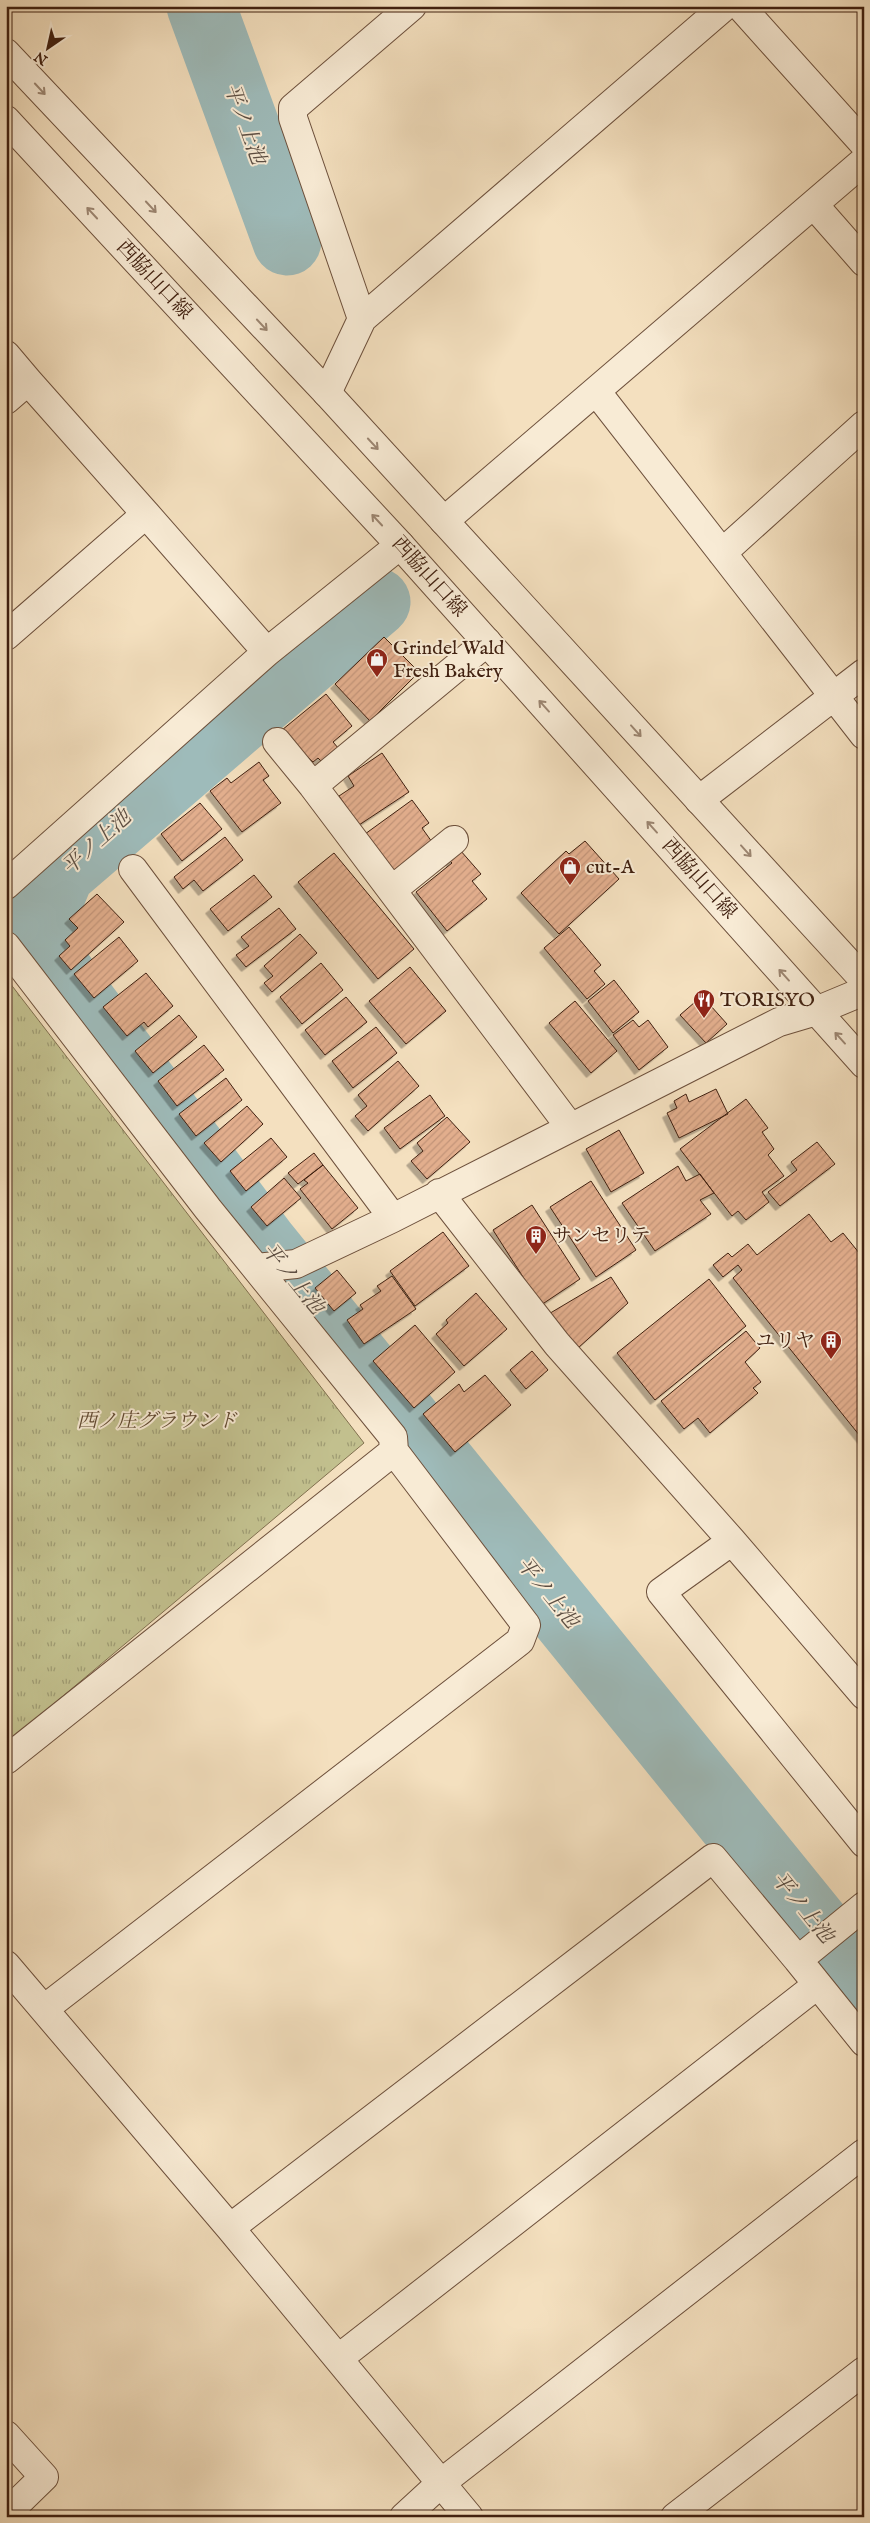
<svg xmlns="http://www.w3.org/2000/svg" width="870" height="2523" font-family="'IM FELL English','Noto Serif JP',serif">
	<defs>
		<pattern id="grass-tufts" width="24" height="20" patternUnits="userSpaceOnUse" patternTransform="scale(1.25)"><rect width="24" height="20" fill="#c2c08e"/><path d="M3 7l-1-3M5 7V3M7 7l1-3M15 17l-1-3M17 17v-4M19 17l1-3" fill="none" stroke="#9f9c73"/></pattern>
		<pattern id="building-hatch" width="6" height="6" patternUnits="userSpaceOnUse" patternTransform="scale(1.25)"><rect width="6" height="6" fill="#e2ae8d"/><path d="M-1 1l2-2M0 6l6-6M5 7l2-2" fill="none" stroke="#c39579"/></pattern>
		<filter id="shadow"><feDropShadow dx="-4.5" dy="4.5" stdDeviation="0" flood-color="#0004"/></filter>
	</defs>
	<rect width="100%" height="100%" fill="#f4e0bf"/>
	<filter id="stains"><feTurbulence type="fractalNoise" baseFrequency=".004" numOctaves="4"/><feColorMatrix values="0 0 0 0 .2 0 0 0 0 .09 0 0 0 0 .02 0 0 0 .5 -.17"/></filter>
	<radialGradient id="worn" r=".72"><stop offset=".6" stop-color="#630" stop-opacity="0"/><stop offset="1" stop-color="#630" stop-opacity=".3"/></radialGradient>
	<path fill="url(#grass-tufts)" stroke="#81704f" d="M 6,978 L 364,1443 L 6,1744 Z"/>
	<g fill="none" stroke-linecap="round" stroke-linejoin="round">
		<path stroke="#9ebbba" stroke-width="69" d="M 201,6 L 287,241
			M 376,602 L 60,873 L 41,919 L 48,958 L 263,1244 L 864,1985"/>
	</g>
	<path fill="url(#building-hatch)" stroke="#402010" filter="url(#shadow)" d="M 384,637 L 419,672 L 370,721 L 335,684 Z
		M 326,694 L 352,726 L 333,742 L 339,749 L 322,762 L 318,758 L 313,762 L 308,757 L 305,758 L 282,730 Z
		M 382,753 L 409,792 L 359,825 L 339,796 L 354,786 L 348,776 Z
		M 259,762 L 269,776 L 263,780 L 281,803 L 242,832 L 210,791 L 227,778 L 231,783 Z
		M 412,800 L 429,823 L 422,828 L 432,842 L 394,871 L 365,834 Z
		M 200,803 L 222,829 L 182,861 L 161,834 Z
		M 225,837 L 243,860 L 203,891 L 194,880 L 183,889 L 174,877 Z
		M 585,841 L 619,879 L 559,934 L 521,893 L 566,851 L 569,854 Z
		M 460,850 L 481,874 L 472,881 L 487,899 L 447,931 L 416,892 L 452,863 L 449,860 Z
		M 334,853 L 414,949 L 378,979 L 298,882 Z
		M 254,875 L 272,897 L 228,931 L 210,909 Z
		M 97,894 L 124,922 L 71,970 L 59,956 L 70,946 L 65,940 L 78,928 L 69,919 Z
		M 279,908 L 296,929 L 246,967 L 236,955 L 249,946 L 241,937 Z
		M 569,927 L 601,965 L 594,971 L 605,984 L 587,999 L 544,948 Z
		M 300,934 L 317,953 L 272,992 L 264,983 L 273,976 L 264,966 Z
		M 119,937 L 138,961 L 94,998 L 74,974 Z
		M 321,963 L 343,990 L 302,1024 L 280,997 Z
		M 410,967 L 446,1011 L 406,1044 L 369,1001 Z
		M 146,973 L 173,1006 L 148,1027 L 144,1022 L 127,1036 L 103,1007 Z
		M 614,980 L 639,1012 L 613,1033 L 588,1001 Z
		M 702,996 L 727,1024 L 706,1043 L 680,1015 Z
		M 346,997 L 367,1022 L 325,1055 L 305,1030 Z
		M 575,1001 L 617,1051 L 591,1073 L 549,1023 Z
		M 179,1015 L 197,1037 L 153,1073 L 135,1051 Z
		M 633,1020 L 639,1027 L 648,1020 L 668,1047 L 639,1070 L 613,1035 Z
		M 376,1027 L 397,1053 L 353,1088 L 332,1061 Z
		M 204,1045 L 224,1070 L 177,1106 L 158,1081 Z
		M 398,1061 L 419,1086 L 368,1131 L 355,1116 L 367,1106 L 358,1095 Z
		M 226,1078 L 242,1100 L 196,1136 L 179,1114 Z
		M 716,1089 L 728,1114 L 679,1138 L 667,1113 L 677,1108 L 674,1101 L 686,1094 L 689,1102 Z
		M 430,1095 L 445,1116 L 400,1149 L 384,1128 Z
		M 746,1099 L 768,1128 L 762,1132 L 774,1149 L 768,1155 L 784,1176 L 762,1192 L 769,1202 L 746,1220 L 738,1211 L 732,1216 L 680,1149 Z
		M 247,1106 L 263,1124 L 221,1162 L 204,1143 Z
		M 447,1117 L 470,1142 L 427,1179 L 411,1161 L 423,1151 L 417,1143 Z
		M 619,1130 L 644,1173 L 611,1192 L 586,1149 Z
		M 271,1138 L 287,1157 L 246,1191 L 230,1171 Z
		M 817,1142 L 835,1164 L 780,1206 L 768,1192 L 797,1170 L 791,1162 Z
		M 314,1153 L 323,1165 L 298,1184 L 288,1173 Z
		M 323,1165 L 358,1208 L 332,1229 L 300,1189 L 308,1183 L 304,1180 Z
		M 678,1166 L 686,1181 L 700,1174 L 714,1193 L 700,1200 L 711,1214 L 655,1251 L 622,1203 Z
		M 284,1178 L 301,1198 L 267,1226 L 251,1207 Z
		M 591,1181 L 636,1250 L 596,1277 L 550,1207 Z
		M 532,1205 L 580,1279 L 541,1305 L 493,1230 Z
		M 809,1214 L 831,1242 L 843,1233 L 864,1259 L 864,1441 L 733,1278 L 742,1270 L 738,1265 L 723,1277 L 713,1265 L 728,1253 L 732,1257 L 748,1244 L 757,1255 Z
		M 443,1232 L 469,1266 L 415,1306 L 390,1271 Z
		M 337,1270 L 356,1293 L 334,1311 L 315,1288 Z
		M 392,1276 L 416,1309 L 364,1344 L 347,1320 L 363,1309 L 360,1305 L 381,1291 L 377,1286 Z
		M 611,1277 L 628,1303 L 578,1348 L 547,1315 Z
		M 709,1279 L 746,1326 L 655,1400 L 617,1353 Z
		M 476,1293 L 507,1329 L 464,1366 L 436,1334 L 448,1323 L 446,1320 Z
		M 415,1325 L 455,1372 L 414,1408 L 373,1361 Z
		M 746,1331 L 760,1348 L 745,1362 L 761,1382 L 753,1388 L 758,1393 L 710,1433 L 698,1418 L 684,1429 L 661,1401 Z
		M 532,1351 L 548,1370 L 526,1389 L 510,1370 Z
		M 485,1375 L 511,1405 L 455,1452 L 423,1414 L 459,1384 L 464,1392 Z"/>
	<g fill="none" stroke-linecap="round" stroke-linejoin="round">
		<g stroke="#6d503c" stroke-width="30">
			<path id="minor" d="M 740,6 L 864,144
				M 814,205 L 864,262
				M 362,319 L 293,118 L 293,108 L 412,6
				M 6,355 L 28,381 L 6,400
				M 596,391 L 864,735
				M 327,393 L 362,319 L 725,6
				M 146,514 L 267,652
				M 444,521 L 864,161
				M 722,553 L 864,425
				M 6,636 L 146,514 L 28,381
				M 487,642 L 313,786 L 570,1127
				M 277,742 L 313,786
				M 699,800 L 864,673
				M 133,869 L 393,1218
				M 6,885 L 267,652 L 400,545
				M 392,890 L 454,840
				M 6,946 L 208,1209 L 393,1437 L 394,1451 L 526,1625 L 520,1641 L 44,2009
				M 439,1193 L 557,1344 L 732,1541 L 864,1695
				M 256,1268 L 296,1264 L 393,1218 L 779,1022 L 816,1011 L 864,991
				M 732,1541 L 661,1592 L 864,1843
				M 6,1760 L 394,1451
				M 864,1906 L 798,1960 L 864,2042
				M 6,1965 L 230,2228 L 469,2517
				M 230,2228 L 713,1858 L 798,1960
				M 339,2358 L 817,1985
				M 6,2435 L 44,2477 L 6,2514
				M 404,2517 L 441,2483 L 864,2153
				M 675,2517 L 864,2371"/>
		</g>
		<g stroke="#6d503c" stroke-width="30">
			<path id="tertiary" d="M 6,53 L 327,393 L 864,980
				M 6,120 L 400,545 L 864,1064"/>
		</g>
		<use href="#minor" stroke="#f8ebd5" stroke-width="28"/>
		<use href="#tertiary" stroke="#f8ebd5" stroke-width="28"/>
	</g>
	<defs><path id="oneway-shaft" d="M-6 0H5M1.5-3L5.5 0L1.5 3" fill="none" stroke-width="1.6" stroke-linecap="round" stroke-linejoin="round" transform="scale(1.25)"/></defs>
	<g stroke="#9c8672">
		<use href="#oneway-shaft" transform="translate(40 89) rotate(47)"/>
		<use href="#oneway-shaft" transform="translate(151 207) rotate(47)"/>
		<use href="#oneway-shaft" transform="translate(92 213) rotate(-133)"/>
		<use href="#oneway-shaft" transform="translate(262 325) rotate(47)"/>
		<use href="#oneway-shaft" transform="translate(373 444) rotate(47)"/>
		<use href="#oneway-shaft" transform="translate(377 520) rotate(-133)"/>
		<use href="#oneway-shaft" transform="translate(544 706) rotate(-132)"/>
		<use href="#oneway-shaft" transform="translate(636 731) rotate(48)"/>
		<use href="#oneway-shaft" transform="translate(652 827) rotate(-132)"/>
		<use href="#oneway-shaft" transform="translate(746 851) rotate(48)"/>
		<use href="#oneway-shaft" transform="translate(784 975) rotate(-132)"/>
		<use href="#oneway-shaft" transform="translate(840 1038) rotate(-132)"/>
	</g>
	<defs>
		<g id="shop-pin" transform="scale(1.125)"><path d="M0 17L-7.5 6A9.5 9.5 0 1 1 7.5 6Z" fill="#8f2418" stroke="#f8ebd5"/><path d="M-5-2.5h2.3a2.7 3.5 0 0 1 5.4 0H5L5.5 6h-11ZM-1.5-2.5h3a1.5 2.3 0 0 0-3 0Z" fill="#fff"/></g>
		<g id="restaurant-pin" transform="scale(1.125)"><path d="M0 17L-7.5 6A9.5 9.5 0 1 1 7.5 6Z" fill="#8f2418" stroke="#f8ebd5"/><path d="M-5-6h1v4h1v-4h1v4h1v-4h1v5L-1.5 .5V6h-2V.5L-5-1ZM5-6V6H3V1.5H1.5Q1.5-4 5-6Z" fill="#fff"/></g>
		<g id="building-pin" transform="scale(1.125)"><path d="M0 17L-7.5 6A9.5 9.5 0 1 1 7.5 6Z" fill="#8f2418" stroke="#f8ebd5"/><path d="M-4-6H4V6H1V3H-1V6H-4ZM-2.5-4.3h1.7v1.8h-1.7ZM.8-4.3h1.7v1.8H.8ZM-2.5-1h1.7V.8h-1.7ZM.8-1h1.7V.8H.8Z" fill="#fff"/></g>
	</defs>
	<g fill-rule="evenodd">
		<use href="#shop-pin" x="377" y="659"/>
		<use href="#shop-pin" x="570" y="867"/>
		<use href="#restaurant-pin" x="704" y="1000"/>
		<use href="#building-pin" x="536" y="1236"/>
		<use href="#building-pin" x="831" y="1341"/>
	</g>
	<g text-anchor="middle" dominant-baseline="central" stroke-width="4" stroke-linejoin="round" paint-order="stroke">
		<g font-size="20" fill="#402010" stroke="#f8ebd5">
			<text transform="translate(154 280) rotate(47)">西脇山口線</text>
			<text transform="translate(429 577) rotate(48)">西脇山口線</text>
			<text transform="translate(699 879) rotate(48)">西脇山口線</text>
		</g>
		<g font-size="20" fill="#402010" stroke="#f8ebd5" text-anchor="start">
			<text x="393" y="648">Grindel Wald<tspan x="393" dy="23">Fresh Bakery</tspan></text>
			<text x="586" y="867">cut-A</text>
			<text x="720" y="1000">TORISYO</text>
			<text x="552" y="1236">サンセリテ</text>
			<text x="815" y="1341" text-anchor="end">ユリヤ</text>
		</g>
		<g font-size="20" font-style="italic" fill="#604830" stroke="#f8ebd5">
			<text x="157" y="1421">西ノ庄グラウンド</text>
		</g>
		<g font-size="21" font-style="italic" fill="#5c4e43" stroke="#f8ebd5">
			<text transform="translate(244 124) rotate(70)">平ノ上池</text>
			<text transform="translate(97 843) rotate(-42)">平ノ上池</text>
			<text transform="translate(292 1279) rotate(51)">平ノ上池</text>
			<text transform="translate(547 1593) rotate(51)">平ノ上池</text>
			<text transform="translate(802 1908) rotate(51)">平ノ上池</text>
		</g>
	</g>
	<rect width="870" height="2523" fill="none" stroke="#f4e0bf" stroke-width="25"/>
	<rect x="8" y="8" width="855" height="2508" fill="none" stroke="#402010" stroke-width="2.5"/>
	<rect x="12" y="12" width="845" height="2498" fill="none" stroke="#402010"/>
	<g transform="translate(48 48) rotate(214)" stroke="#f8ebd5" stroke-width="4" paint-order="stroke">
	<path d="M0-4L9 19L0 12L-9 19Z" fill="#402010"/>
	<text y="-8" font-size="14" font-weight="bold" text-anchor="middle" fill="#402010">N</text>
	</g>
	<rect width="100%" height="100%" filter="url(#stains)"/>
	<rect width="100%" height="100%" fill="url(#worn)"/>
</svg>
